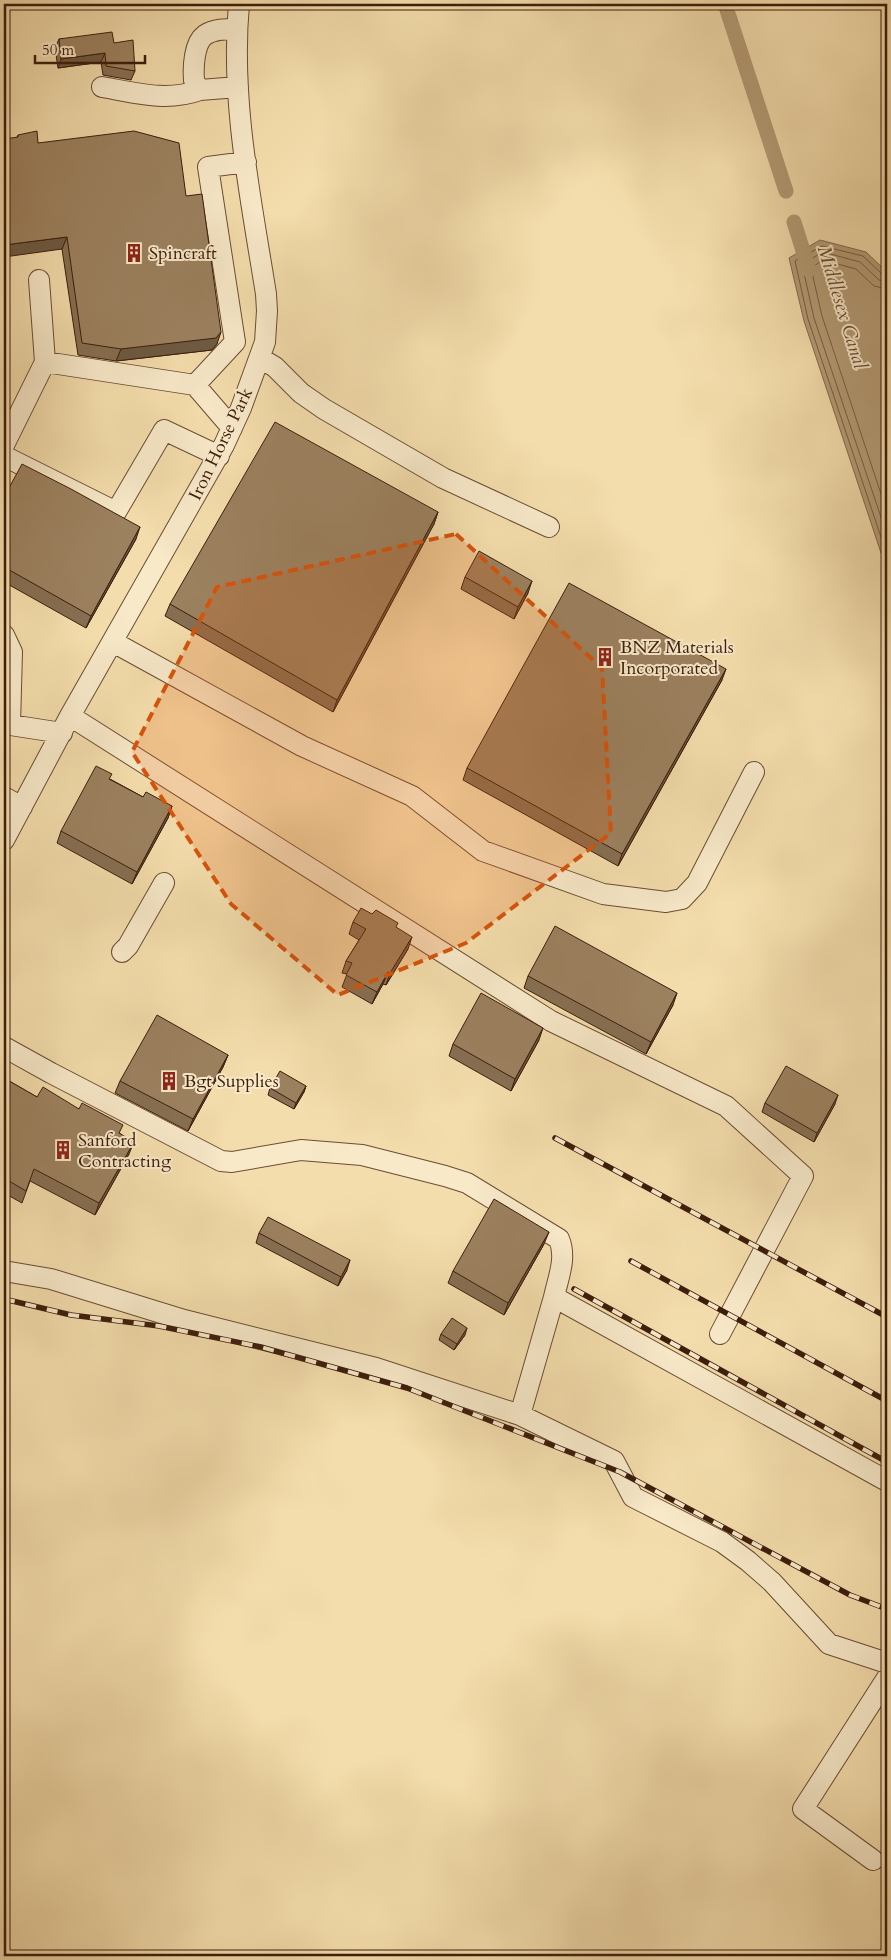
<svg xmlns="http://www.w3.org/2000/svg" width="891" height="1960" font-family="Cardo,serif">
	<rect width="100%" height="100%" fill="#f4ddac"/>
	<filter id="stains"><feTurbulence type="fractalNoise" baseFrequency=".004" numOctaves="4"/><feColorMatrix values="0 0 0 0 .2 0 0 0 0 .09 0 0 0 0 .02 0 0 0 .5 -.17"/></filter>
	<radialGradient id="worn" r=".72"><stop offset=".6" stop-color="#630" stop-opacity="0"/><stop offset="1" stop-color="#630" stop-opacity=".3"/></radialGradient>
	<path fill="#b59c76" stroke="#85694c" d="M 820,240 L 866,252 L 887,272 L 887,571 L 804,321 L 789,258 Z"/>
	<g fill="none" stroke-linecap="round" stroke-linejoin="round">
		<path stroke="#785c41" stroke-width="1" d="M 887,275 L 882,274 L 863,256 L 822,246 L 795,261 L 808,319 L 887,555
			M 887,282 L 879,280 L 860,262 L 823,252 L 802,264 L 814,318 L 887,535
			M 887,289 L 874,286 L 856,269 L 823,260 L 811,268 L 822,316 L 887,512"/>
		<path stroke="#b59c76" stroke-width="15" d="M 725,4 L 786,191
			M 794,222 L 809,270"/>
		<g stroke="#6a4d34" stroke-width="22">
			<path id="minor" d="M 237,29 C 226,29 214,29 205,35 C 194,43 193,67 194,80 C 195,84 198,87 200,90 L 238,87
				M 102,87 C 136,93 167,102 200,90
				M 39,280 L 45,362 L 195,385 L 235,342 L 208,167 L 246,162
				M 260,358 L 275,367 L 301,393 L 324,409 L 443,478 L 549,527
				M 195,385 L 232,428
				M 4,445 L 45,362
				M 4,456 L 116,512 L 164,430 L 219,456
				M 4,635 L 12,652 L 10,725
				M 113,642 L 302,746 L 412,796 L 483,851 L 603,894 L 666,902 L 682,899 L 697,883 L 754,772
				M 70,716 L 551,1021 L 726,1106 L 803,1176 L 720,1334
				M 4,724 L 62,733
				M 4,797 L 22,807
				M 4,840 L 70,716 L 224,445 L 241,408 L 265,342 L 267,311 L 266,294 C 251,199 230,100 239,4
				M 122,952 L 128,946 L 164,883
				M 4,1047 L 51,1073 L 221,1161 L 232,1162 L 301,1150 L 362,1155 L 445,1176 L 467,1183 L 559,1239 C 567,1258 558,1278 554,1297 L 887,1481
				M 4,1271 L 51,1279 L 184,1320 L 376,1368 L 520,1415 L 614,1461 L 633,1497 L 722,1542 L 748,1561 L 772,1582 L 829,1644 L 887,1663
				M 520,1415 L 554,1297
				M 873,1860 L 803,1809 L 887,1678"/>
		</g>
		<use href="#minor" stroke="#f8e9c9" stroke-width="20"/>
		<g stroke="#3c1d0c" stroke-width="5.5">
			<path id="rail" d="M 555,1138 L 887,1317
				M 631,1261 L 887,1401
				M 574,1289 L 887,1462
				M 4,1299 L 71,1315 L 159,1326 L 261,1347 L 407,1388 L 620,1472 L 850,1595 L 887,1609"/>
		</g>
		<use href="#rail" stroke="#f8e9c9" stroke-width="4" stroke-dasharray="11" stroke-linecap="butt"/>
	</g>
	<path fill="#866f52" stroke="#3c1d0c" d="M 59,39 L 114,43 L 135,71 L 131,80 L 103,75 L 101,62 L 58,68 L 55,48 Z
		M 18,135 L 38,143 L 186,196 L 217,344 L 212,350 L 116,361 L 78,355 L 62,249 L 17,137 Z
		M 4,497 L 136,539 L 86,628 L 4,582 Z
		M 438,512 L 434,524 L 333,712 L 165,616 L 170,604 Z
		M 465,577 L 528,593 L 514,619 L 461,589 Z
		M 722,680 L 618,866 L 463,780 L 467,768 Z
		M 110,779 L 143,797 L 172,806 L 168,818 L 132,884 L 57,843 L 61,831 Z
		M 353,922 L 396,927 L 408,949 L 386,985 L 383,984 L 372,1004 L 342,987 L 347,974 L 342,973 L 346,961 L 359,940 L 349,934 Z
		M 528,976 L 673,1005 L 646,1054 L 524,988 Z
		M 539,1040 L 511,1091 L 449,1056 L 453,1044 Z
		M 228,1055 L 223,1067 L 188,1131 L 115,1093 L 120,1081 Z
		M 4,1078 L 37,1097 L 79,1109 L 120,1133 L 129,1154 L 95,1215 L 30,1181 L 22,1203 L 4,1193 Z
		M 306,1086 L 304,1092 L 294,1109 L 268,1095 L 270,1088 Z
		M 765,1103 L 835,1104 L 814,1142 L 762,1112 Z
		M 259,1233 L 347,1270 L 338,1286 L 256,1243 Z
		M 544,1244 L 504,1315 L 448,1283 L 453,1271 Z
		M 441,1334 L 465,1335 L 454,1350 L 439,1340 Z"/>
	<path fill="#6d5a42" stroke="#3c1d0c" d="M 105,53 L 101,62 L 58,68 L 61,59 Z
		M 67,237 L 62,249 L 4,257 L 4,245 Z
		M 221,332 L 217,344 L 212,350 L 116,361 L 121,349 Z
		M 438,512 L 434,524 L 333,712 L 337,700 Z
		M 140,527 L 136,539 L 86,628 L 91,616 Z
		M 532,581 L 528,593 L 514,619 L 518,607 Z
		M 726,669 L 722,680 L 618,866 L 622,854 Z
		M 172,806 L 168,818 L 132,884 L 137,872 Z
		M 412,937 L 408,949 L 386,985 L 390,973 Z
		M 388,972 L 383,984 L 372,1004 L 377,992 Z
		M 677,993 L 673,1005 L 646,1054 L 651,1042 Z
		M 543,1028 L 539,1040 L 511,1091 L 515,1079 Z
		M 228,1055 L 223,1067 L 188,1131 L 193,1119 Z
		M 306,1086 L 304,1092 L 294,1109 L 296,1103 Z
		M 838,1095 L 835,1104 L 814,1142 L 817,1133 Z
		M 134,1142 L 129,1154 L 95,1215 L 99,1203 Z
		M 549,1232 L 544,1244 L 504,1315 L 508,1303 Z
		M 350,1260 L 347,1270 L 338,1286 L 341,1277 Z
		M 467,1328 L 465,1335 L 454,1350 L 457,1344 Z"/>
	<path fill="#9c815f" stroke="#3c1d0c" d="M 112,32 L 114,43 L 133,40 L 135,71 L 106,66 L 105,53 L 61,59 L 59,39 Z
		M 37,131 L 38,143 L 134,131 L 179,143 L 186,196 L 202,194 L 221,332 L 216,338 L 121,349 L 82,343 L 67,237 L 4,245 L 4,139 L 18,137 L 18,135 Z
		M 275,422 L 438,512 L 337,700 L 170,604 Z
		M 22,464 L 71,489 L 140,527 L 91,616 L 4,567 L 4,497 Z
		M 479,551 L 532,581 L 518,607 L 465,577 Z
		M 569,583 L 726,669 L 622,854 L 467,768 Z
		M 96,766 L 112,774 L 109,779 L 143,797 L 146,792 L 172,806 L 137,872 L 61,831 Z
		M 361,908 L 372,914 L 376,910 L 398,923 L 396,927 L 412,937 L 390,973 L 388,972 L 377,992 L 346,975 L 352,963 L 346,961 L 366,929 L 353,922 Z
		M 555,926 L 677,993 L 651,1042 L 528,976 Z
		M 481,993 L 543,1028 L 515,1079 L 453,1044 Z
		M 157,1015 L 228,1055 L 193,1119 L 120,1081 Z
		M 786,1066 L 838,1095 L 817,1133 L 765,1103 Z
		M 280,1071 L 306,1086 L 296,1103 L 270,1088 Z
		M 4,1078 L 37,1097 L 43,1087 L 79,1109 L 82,1103 L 123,1125 L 119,1133 L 134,1142 L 99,1203 L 34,1169 L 26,1191 L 4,1178 Z
		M 494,1199 L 549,1232 L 508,1303 L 453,1271 Z
		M 268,1217 L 350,1260 L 341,1277 L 259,1233 Z
		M 452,1318 L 467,1328 L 457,1344 L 441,1334 Z"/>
	<path fill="#d7530c" fill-opacity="0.2" stroke="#d7530c" stroke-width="4" stroke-dasharray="10 6" stroke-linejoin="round" d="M 456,534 L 602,668 L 611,833 L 466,943 L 338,995 L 231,904 L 132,752 L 217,587 Z"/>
	<defs>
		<g id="building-bare" transform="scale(1.5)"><path d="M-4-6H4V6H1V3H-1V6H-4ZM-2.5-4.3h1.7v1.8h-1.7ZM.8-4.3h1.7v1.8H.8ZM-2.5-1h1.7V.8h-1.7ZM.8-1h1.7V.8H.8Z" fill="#8f2418" stroke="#f8e9c9" stroke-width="2.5" paint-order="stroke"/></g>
	</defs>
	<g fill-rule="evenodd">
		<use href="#building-bare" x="134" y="253"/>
		<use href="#building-bare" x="605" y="657"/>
		<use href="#building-bare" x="169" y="1081"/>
		<use href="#building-bare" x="63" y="1150"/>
	</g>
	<g text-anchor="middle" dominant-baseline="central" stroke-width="4" stroke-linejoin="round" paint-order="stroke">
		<g font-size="18" fill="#3c1d0c" stroke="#f8e9c9" text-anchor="start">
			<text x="149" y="253">Spincraft</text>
			<text x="620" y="647">BNZ Materials<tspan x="620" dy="21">Incorporated</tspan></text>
			<text x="184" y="1081">Bgt Supplies</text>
			<text x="78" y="1140">Sanford<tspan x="78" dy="21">Contracting</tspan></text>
		</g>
		<g font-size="18" fill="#3c1d0c" stroke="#f8e9c9">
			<text transform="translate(221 444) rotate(-64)">Iron Horse Park</text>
		</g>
		<g font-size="19" font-style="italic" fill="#664931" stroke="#f8e9c9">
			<text transform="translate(842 307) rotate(73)">Middlesex Canal</text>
		</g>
	</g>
	<rect width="891" height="1960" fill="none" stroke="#f4ddac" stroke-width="20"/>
	<rect x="5" y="5" width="881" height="1950" fill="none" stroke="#3c1d0c" stroke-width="2.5"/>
	<rect x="10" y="10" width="871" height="1940" fill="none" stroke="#3c1d0c"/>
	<path d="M35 55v8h110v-8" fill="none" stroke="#3c1d0c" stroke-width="2.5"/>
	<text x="42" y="55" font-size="15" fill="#3c1d0c" stroke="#f8e9c9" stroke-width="4" paint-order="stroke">50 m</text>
	<rect width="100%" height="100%" filter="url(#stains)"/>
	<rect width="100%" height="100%" fill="url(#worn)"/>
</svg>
